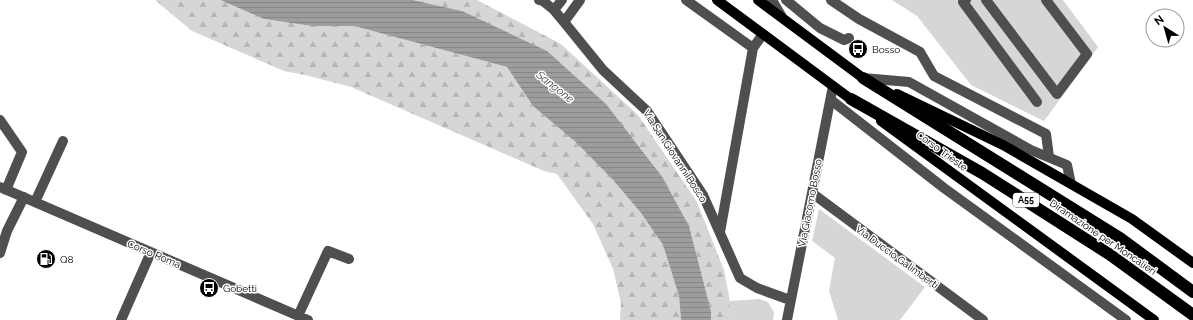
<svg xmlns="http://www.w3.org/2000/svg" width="1193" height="320" font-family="Raleway,sans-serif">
	<defs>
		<pattern id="forest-firs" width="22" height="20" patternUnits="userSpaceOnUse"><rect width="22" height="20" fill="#d6d6d6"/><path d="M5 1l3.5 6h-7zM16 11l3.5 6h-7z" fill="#b6b6b6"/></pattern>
		<pattern id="water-rules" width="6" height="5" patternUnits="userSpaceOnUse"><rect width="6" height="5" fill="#9d9d9d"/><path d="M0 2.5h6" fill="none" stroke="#858585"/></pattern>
	</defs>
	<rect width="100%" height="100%" fill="#fff"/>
	<path fill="url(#forest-firs)" d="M 155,0 L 219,0 L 264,19 L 312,26 L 354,26 L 507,67 L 533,106 L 578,143 L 613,180 L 641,213 L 663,245 L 679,296 L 681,320 L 620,320 L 621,303 L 613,269 L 593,224 L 557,174 L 544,171 L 351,87 L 305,75 L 284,71 L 192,31 Z
		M 413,0 L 477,0 L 561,44 L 638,115 L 697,202 L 724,270 L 729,296 L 731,320 L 711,320 L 711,311 L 689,226 L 663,178 L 462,11 Z"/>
	<path fill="#d6d6d6" d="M 892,0 L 1063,0 L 1098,47 L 1044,121 L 971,85 L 917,16 Z
		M 819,209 L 925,287 L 900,320 L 838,320 L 829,291 L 835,258 L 812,241 Z
		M 760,299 L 768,302 L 774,312 L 773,320 L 731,320 L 729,301 Z"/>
	<path fill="url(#water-rules)" d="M 220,0 L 413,0 L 462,11 L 547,51 L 606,104 L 663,178 L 689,226 L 711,311 L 711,320 L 681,320 L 679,296 L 663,245 L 641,213 L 613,180 L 577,143 L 533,106 L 507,67 L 354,26 L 312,26 L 264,19 Z"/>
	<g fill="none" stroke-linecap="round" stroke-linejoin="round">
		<path stroke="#4f4f4f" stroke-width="10" d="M 539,0 L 543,1 L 554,10 L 564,22 L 603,70 L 647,111 L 703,195 L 740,278 L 757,288 L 790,300
			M 686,0 L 753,48
			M 772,0 L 782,17
			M 786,0 L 820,28 L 844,40 L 849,38
			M 831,0 L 859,19 L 920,52 L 934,76 L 1046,134 L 1049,157
			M 966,0 L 963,2 L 1037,102
			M 986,0 L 1057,94 L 1087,54 L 1046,0
			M 554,10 L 562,0
			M 564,22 L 580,0
			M 863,78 L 909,82 L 1031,150 L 1067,165 L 1071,184
			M 831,100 L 944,188 L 1126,320
			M 0,120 L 22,152 L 6,190
			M 0,187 L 308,320
			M 812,193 L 983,320
			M 35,202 L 63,141
			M 720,232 L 753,48 L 763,34
			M 0,253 L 7,231 L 24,197
			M 298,316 L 328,251 L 349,259
			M 121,320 L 151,252
			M 787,320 L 833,86"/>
		<path stroke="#000" stroke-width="10" d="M 717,0 L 856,103
			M 758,0 L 863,78 L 870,81
			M 897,94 L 1003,145 L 1132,219 L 1193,263
			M 881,121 L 1154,320"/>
		<path stroke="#000" stroke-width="12" d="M 863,78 L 1120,238 L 1193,292
			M 851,99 L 982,173 L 1109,254 L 1193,315"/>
	</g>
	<defs>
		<g id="bus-disc" transform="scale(1)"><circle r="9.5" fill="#000" stroke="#fff"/><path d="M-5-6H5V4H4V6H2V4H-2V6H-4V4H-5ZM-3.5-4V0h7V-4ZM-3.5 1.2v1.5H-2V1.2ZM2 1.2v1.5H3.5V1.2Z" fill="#fff"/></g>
		<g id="fuel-disc" transform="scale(1)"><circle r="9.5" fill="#000" stroke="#fff"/><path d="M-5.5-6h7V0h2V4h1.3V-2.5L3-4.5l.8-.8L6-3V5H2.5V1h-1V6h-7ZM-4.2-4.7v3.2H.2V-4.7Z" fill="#fff"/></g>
	</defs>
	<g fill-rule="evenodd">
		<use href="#bus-disc" x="858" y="49"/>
		<use href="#fuel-disc" x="46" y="259"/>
		<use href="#bus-disc" x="209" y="288"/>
	</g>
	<g text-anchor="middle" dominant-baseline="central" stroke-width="3" stroke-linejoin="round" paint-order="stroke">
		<rect fill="#fff" stroke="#4c4c4c" stroke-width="1" x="1013" y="193" width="26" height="14" rx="3"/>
		<g font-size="9" font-weight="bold" fill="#000">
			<text x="1026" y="200">A55</text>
		</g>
		<g font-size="10" fill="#000" stroke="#fff" text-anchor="start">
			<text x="872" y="49">Bosso</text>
			<text x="60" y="259">Q8</text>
			<text x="223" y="288">Gobetti</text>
		</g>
		<g font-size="10" fill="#000" stroke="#fff">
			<text transform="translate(942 151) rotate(36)">Corso Trieste</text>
			<text transform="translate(675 156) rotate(57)">Via San Giovanni Bosco</text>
			<text transform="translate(810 203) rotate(-79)">Via Giacomo Bosso</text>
			<text transform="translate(1103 237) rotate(34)">Diramazione per Moncalieri</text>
			<text transform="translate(154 254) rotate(23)">Corso Roma</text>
			<text transform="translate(897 257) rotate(36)">Via Duccio Galimberti</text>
		</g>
		<g font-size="11" font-style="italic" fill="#3e3e3e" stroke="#fff">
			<text transform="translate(555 87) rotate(38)">Sangone</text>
		</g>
	</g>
	<g transform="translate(1165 28) rotate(323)"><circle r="19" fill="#ffffff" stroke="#999999"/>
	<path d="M0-3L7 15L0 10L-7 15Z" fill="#000000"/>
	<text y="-6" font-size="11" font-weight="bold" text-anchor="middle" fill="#000000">N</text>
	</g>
</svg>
